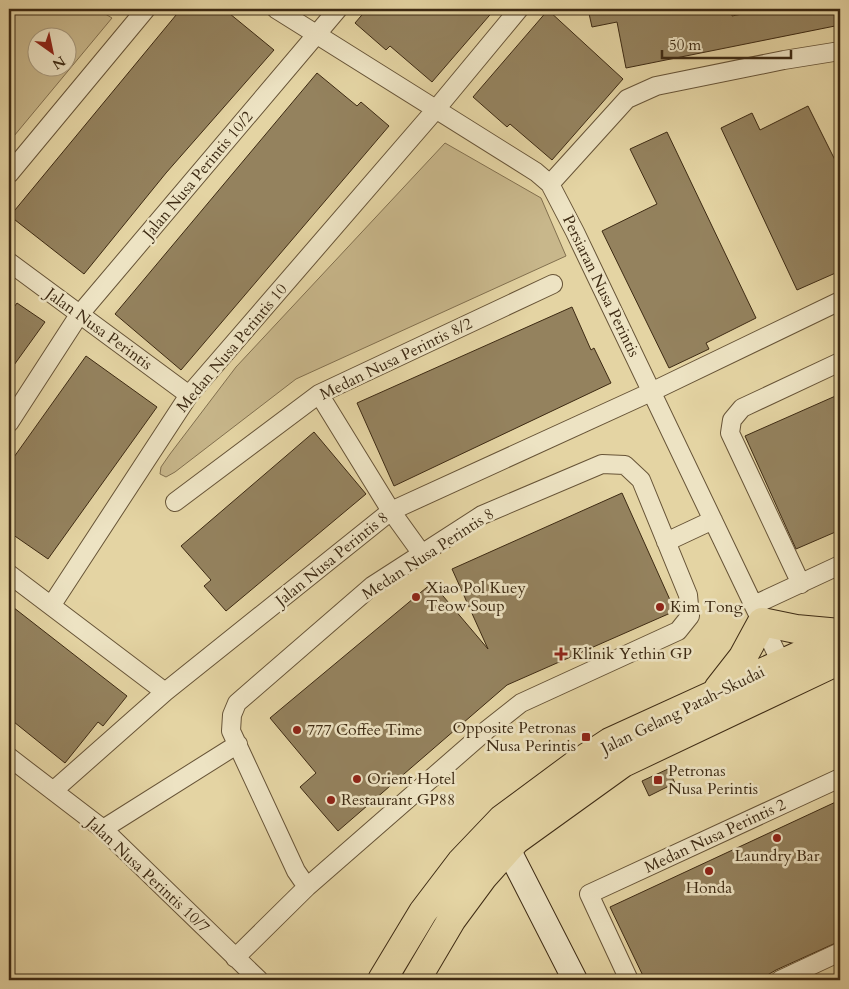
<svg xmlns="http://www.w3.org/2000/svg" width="849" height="989" font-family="Cardo,serif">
	<rect width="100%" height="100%" fill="#e4d4a3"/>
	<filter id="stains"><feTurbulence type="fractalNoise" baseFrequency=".004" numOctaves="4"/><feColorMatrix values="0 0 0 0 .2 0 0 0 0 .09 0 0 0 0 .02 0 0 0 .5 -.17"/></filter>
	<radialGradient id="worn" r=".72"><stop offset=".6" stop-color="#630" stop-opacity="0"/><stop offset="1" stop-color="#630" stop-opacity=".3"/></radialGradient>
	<path fill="#c8b78b" stroke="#82704f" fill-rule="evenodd" d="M 9,9 L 97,9 L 112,18 L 9,142 ZM 38,38 L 68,38 L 68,68 L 38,68 Z
		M 445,143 L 541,198 L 566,256 L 296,379 L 175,472 L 166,477 L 160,474 L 161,467 L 170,454 L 236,367 Z"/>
	<path fill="#94825e" stroke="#3d2a13" d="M 181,9 L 224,9 L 274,50 L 166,173 L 84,274 L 10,216 Z
		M 367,9 L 495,9 L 432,82 L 390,46 L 386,50 L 355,23 Z
		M 588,9 L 732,9 L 732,16 L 766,9 L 840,9 L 840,25 L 626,68 L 617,22 L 592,27 Z
		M 548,10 L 623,79 L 552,160 L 510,124 L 507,127 L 473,97 Z
		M 317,73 L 357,106 L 361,102 L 389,126 L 181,370 L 115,314 Z
		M 808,106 L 840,170 L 840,271 L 797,290 L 721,128 L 752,113 L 760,130 Z
		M 667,132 L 756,318 L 706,343 L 709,349 L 669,368 L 602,231 L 657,204 L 630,149 Z
		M 17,303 L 45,322 L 9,372 L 9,314 Z
		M 572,307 L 591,350 L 594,348 L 611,383 L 394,486 L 357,403 Z
		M 86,356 L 157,407 L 48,559 L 9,532 L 9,464 Z
		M 840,394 L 840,530 L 796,549 L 745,436 Z
		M 314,432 L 366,494 L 226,611 L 204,586 L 211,580 L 181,546 Z
		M 622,493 L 675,611 L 507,685 L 338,831 L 300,787 L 316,773 L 270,718 L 432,583 L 488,649 L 452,569 Z
		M 9,604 L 127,696 L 103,726 L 98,722 L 65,763 L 9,718 Z
		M 668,769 L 675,783 L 649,796 L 642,781 Z
		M 840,800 L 840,941 L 776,970 L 759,980 L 645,980 L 610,907 Z"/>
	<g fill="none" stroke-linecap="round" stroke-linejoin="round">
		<g stroke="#675437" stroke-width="20">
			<path id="street" d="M 276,9 L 536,172 L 550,184 L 575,232 L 786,673
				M 9,174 L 146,9
				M 550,184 L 627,99 L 656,86 L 784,60 L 840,51
				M 9,262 L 189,395
				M 319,394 L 391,511 L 422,554
				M 9,423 L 79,315 L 338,9
				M 175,502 L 319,394 L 553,284
				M 666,542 L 713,520
				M 9,574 L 165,692
				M 801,584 L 730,433 L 732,420 L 742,408 L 840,362
				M 754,605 L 840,565
				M 51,606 L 189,395 L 437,108 L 519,9
				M 9,757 L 103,829 L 259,980
				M 53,791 L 165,692 L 391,511 L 651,392 L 840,301
				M 103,829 L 238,744
				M 235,958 L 307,887 L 488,729 L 521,703 L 678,631 L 690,616 L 688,595 L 641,480 L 625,465 L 602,464 L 482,515 L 372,586 L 237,703 L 232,715 L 231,731 L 296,871 L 307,887
				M 629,980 L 589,894 L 840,778
				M 780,980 L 840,952"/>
		</g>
		<g stroke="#3d2a13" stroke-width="26">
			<path id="secondary" d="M 508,849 L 575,980"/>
		</g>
		<g stroke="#3d2a13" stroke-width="30">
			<path id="primary" d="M 718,689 L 743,657 L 762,622 L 796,629 L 840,633
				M 382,980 L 423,912 L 461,862 L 502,819 L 575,765 L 610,742 L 840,637
				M 416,980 L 452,919 L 483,877 L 516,840 L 623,763 L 840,660"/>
		</g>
		<use href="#street" stroke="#ede3c3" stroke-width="18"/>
		<use href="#secondary" stroke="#ede3c3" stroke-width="24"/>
		<use href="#primary" stroke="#e4d4a3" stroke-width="28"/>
	</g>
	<g fill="#8f2418" stroke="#ede3c3" stroke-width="2">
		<circle cx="416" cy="597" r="5"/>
		<circle cx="660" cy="607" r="5"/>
		<path d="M558.5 646.5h5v5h5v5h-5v5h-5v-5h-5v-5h5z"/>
		<circle cx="297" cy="730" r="5"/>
		<rect x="581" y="732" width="10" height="10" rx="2.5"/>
		<circle cx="357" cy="779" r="5"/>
		<rect x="653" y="775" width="10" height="10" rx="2.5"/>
		<circle cx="331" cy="800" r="5"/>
		<circle cx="777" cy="838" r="5"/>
		<circle cx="709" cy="871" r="5"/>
	</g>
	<g text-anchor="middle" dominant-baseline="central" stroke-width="5" stroke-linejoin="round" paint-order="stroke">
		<g font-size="16" fill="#3d2a13" stroke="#ede3c3">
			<text transform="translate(198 175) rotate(-50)">Jalan Nusa Perintis 10/2</text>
			<text transform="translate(601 286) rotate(64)">Persiaran Nusa Perintis</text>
			<text transform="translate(99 329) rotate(36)">Jalan Nusa Perintis</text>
			<text transform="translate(232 348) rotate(-50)">Medan Nusa Perintis 10</text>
			<text transform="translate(396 359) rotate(-26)">Medan Nusa Perintis 8/2</text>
			<text transform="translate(428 554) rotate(-33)">Medan Nusa Perintis 8</text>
			<text transform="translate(332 559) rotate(-39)">Jalan Nusa Perintis 8</text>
			<text transform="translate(683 710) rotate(-26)">Jalan Gelang Patah-Skudai</text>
			<text transform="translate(715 836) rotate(-25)">Medan Nusa Perintis 2</text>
			<text transform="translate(148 875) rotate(43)">Jalan Nusa Perintis 10/7</text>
		</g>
		<g font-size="16" fill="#3d2a13" stroke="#ede3c3" text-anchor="start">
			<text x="426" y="588">Xiao Pol Kuey<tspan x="426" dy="18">Teow Soup</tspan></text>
			<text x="670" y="607">Kim Tong</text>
			<text x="572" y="654">Klinik Yethin GP</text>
			<text x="576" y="728" text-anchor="end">Opposite Petronas<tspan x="576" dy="18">Nusa Perintis</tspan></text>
			<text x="307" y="730">777 Coffee Time</text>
			<text x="668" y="771">Petronas<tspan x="668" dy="18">Nusa Perintis</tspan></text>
			<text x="367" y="779">Orient Hotel</text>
			<text x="341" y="800">Restaurant GP88</text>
			<text x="777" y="856" text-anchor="middle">Laundry Bar</text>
			<text x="709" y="888" text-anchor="middle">Honda</text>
		</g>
	</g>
	<rect width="849" height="989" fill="none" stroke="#e4d4a3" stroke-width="30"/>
	<rect x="10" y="10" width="829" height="969" fill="none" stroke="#3d2a13" stroke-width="2.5"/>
	<rect x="15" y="15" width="819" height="959" fill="none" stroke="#3d2a13"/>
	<g transform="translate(52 52) rotate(147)"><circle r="24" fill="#ede3c3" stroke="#a7997d"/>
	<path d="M0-4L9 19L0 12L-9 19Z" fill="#8f2418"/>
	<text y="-8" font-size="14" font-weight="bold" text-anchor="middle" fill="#3d2a13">N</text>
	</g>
	<path d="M662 50v8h129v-8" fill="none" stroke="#3d2a13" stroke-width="2.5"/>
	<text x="669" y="50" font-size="15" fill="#3d2a13" stroke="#ede3c3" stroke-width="4" paint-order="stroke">50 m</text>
	<rect width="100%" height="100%" filter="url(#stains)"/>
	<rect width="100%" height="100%" fill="url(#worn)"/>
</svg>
